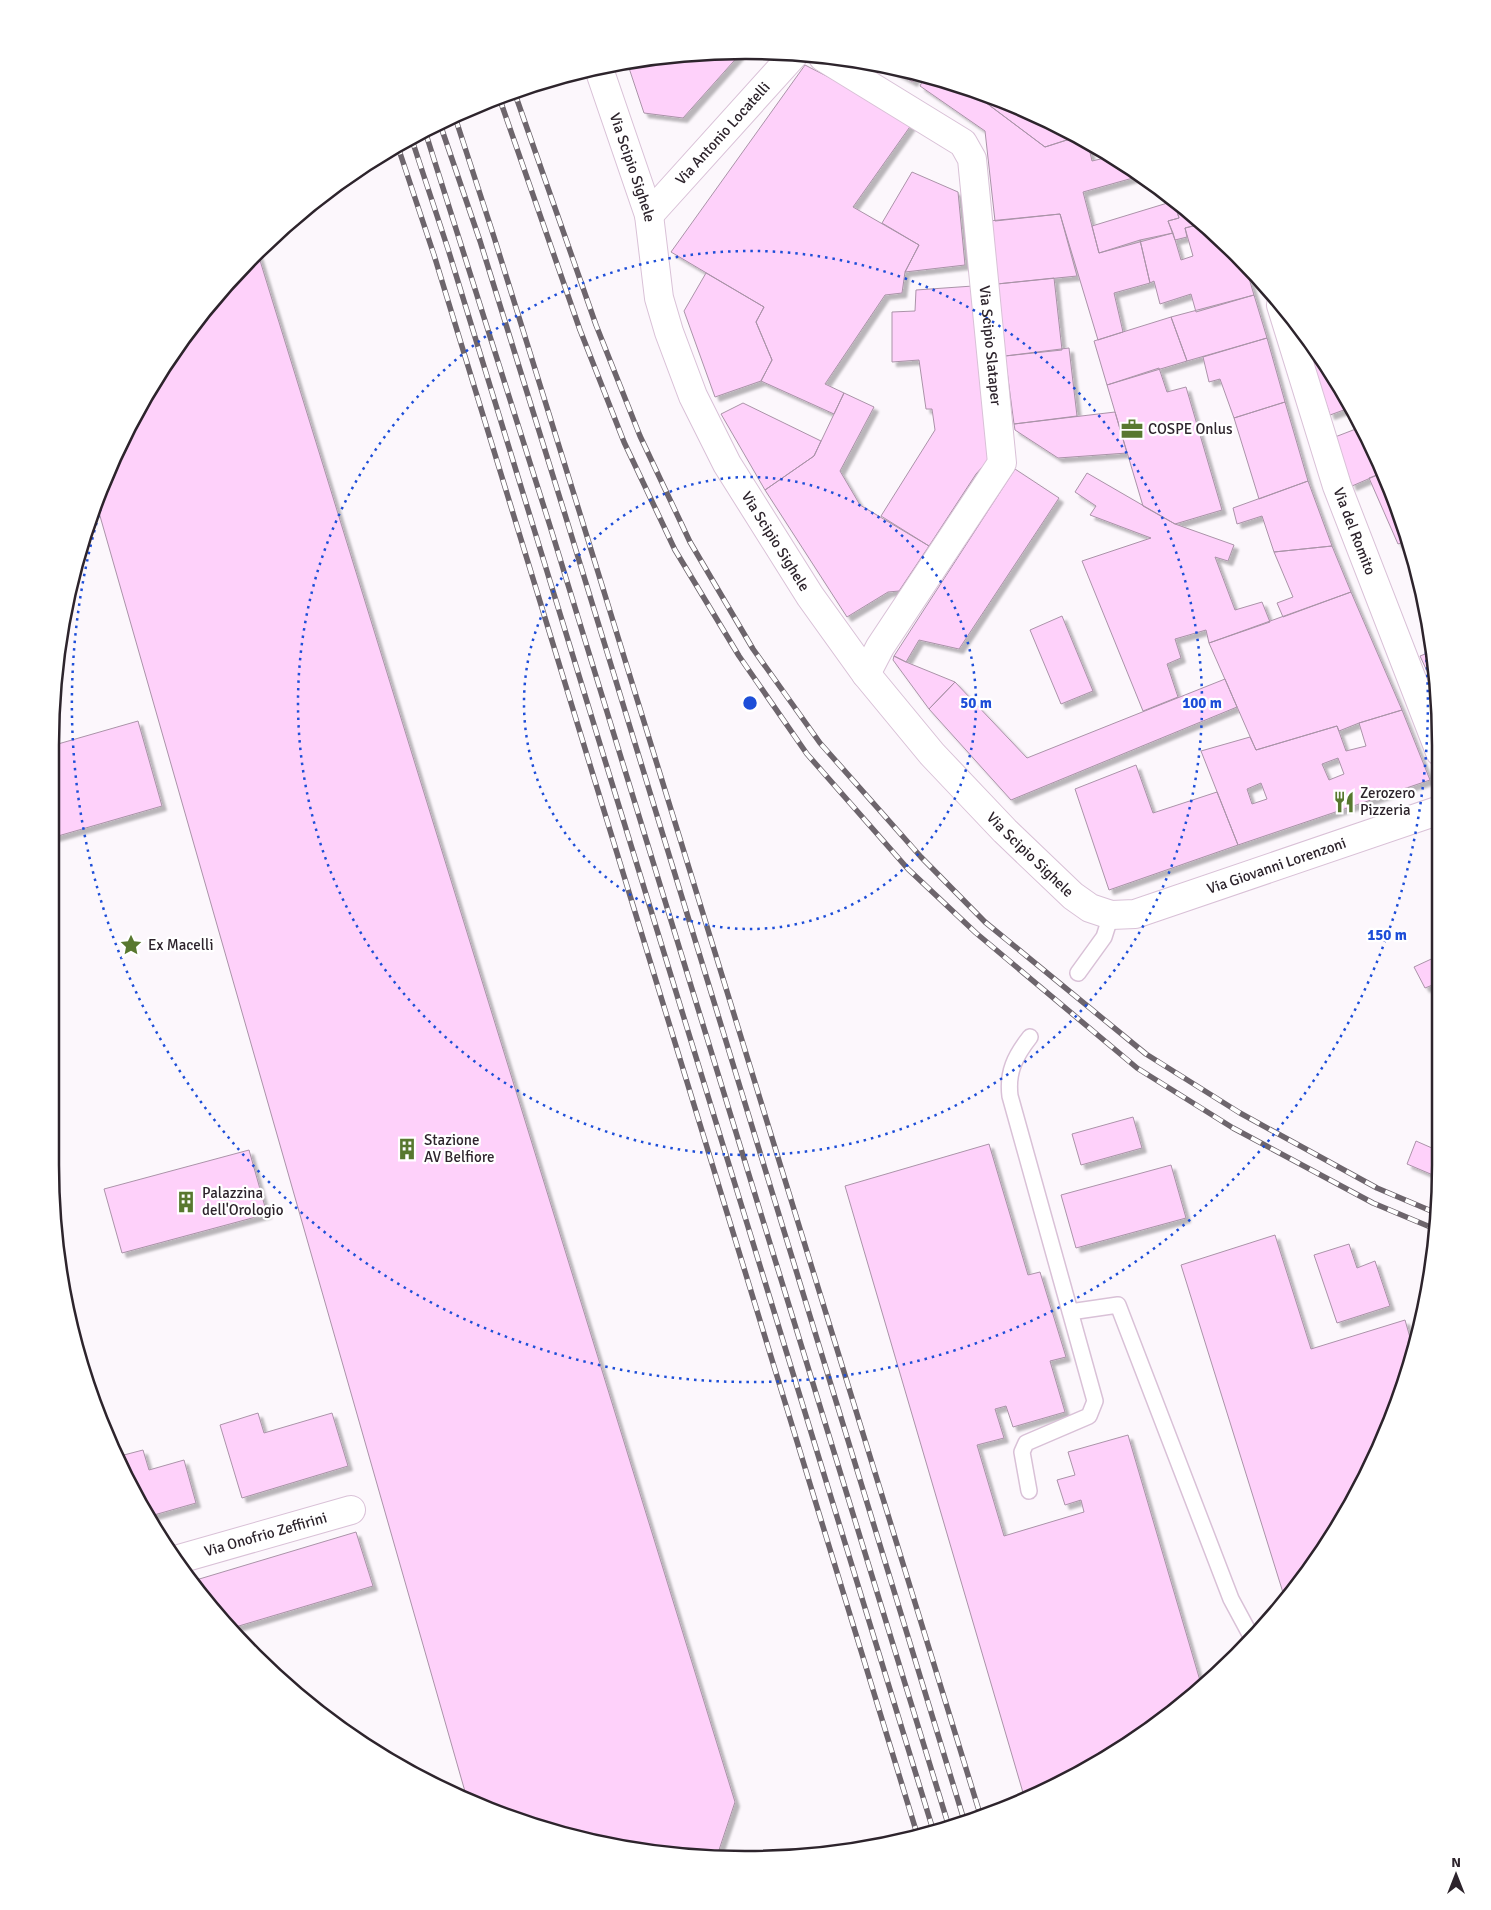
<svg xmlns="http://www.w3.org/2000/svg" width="1491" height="1910" font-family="Signika,sans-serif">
	<defs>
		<filter id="shadow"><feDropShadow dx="4.5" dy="4.5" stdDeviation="1" flood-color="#0004"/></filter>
	</defs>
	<rect width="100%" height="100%" fill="#fcf7fc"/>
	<path fill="#fed1fa" stroke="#aa93a8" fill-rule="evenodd" filter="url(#shadow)" d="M 741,53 L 683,118 L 644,113 L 627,62 L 654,56 Z
		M 805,65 L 914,121 L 853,207 L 919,245 L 905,272 L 902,293 L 885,295 L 825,384 L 844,393 L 834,414 L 761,381 L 772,360 L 756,322 L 764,307 L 671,252 Z
		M 885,67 L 918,73 L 913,82 Z
		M 926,74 L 969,90 L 1045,147 L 1070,139 L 1069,132 L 1088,144 L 1092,161 L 1109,157 L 1140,176 L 1083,192 L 1099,253 L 1140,240 L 1150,283 L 1114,293 L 1123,332 L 1098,340 L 1060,214 L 995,221 L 985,131 L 920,86 Z
		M 969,90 L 1053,122 L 1069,132 L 1070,139 L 1045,147 Z
		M 912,172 L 958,192 L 965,265 L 905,272 L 919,245 L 882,223 Z
		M 1173,198 L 1201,224 L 1185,228 L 1187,237 L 1175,240 L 1168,221 L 1179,218 Z
		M 1174,201 L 1179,218 L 1168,221 L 1173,233 L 1099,253 L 1092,226 Z
		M 1060,214 L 1077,276 L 997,284 L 989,221 Z
		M 1201,224 L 1245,265 L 1254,295 L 1196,312 L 1191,294 L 1160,304 L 1154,281 L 1150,283 L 1140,240 L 1173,233 L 1181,260 L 1193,256 L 1185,228 Z
		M 258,254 L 735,1802 L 717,1856 L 566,1836 L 466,1795 L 96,502 L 143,398 L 194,322 Z
		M 706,273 L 764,307 L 756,322 L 772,360 L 761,381 L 715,397 L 684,311 Z
		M 1054,278 L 1062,350 L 1005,356 L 997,284 Z
		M 973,286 L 991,457 L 976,474 L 929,546 L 881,516 L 935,430 L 932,409 L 926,409 L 919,360 L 892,362 L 892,312 L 915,311 L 916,290 Z
		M 1254,295 L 1267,338 L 1187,361 L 1171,317 Z
		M 1171,317 L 1187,361 L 1107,385 L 1094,341 Z
		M 1267,338 L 1285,402 L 1234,418 L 1220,379 L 1209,382 L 1203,357 Z
		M 1069,348 L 1077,416 L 1014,424 L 1005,356 Z
		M 1321,360 L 1348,398 L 1352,407 L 1330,415 L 1313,364 Z
		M 1159,368 L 1167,392 L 1186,387 L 1222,510 L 1175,524 L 1143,506 L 1107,385 Z
		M 844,393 L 874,407 L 840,471 L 860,505 L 929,546 L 899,591 L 888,592 L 847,617 L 765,490 L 814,456 Z
		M 1285,402 L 1308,481 L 1259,499 L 1234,418 Z
		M 743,403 L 821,441 L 814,456 L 765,490 L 721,414 Z
		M 1115,412 L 1127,453 L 1058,458 L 1015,430 L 1014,424 Z
		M 1361,427 L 1382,473 L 1352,486 L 1335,437 Z
		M 1015,469 L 1059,498 L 959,649 L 919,640 L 906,662 L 894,656 Z
		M 1087,473 L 1175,524 L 1234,545 L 1228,561 L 1215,557 L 1235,610 L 1262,602 L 1270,622 L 1209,643 L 1206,630 L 1175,639 L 1181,658 L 1167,664 L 1178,697 L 1143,711 L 1082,561 L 1151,538 L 1090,515 L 1096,506 L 1075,492 Z
		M 1382,473 L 1404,522 L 1408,540 L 1398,544 L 1369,478 Z
		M 1308,481 L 1332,546 L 1274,552 L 1262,516 L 1237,524 L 1233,508 Z
		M 1332,546 L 1351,592 L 1283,617 L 1277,603 L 1293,597 L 1274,552 Z
		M 1351,592 L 1402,710 L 1359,723 L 1339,731 L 1337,726 L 1256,750 L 1209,643 Z
		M 1062,616 L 1093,691 L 1061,704 L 1030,630 Z
		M 1430,652 L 1439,697 L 1420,656 Z
		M 894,656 L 906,662 L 955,682 L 929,709 L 893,660 Z
		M 1225,679 L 1237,707 L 1011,800 L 929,709 L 955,682 L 1027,758 Z
		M 1402,710 L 1430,780 L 1238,845 L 1201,751 L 1250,737 L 1256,750 L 1337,726 L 1346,751 L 1366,746 L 1359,723 ZM 1338,758 L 1344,774 L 1329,780 L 1322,764 ZM 1261,783 L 1267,799 L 1252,804 L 1247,789 Z
		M 138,721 L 162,806 L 51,838 L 51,746 Z
		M 1136,765 L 1153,813 L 1217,792 L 1238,845 L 1109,890 L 1075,789 Z
		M 1440,955 L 1440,982 L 1425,988 L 1414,967 Z
		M 1133,1117 L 1142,1148 L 1081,1165 L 1072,1134 Z
		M 1416,1141 L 1441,1152 L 1440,1178 L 1407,1164 Z
		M 989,1144 L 1028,1275 L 1040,1272 L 1066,1357 L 1050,1361 L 1065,1412 L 1013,1427 L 1006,1406 L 995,1409 L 1004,1438 L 977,1445 L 1004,1536 L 1084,1512 L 1081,1500 L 1065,1505 L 1057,1480 L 1075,1475 L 1068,1452 L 1128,1435 L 1201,1684 L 1093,1767 L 1024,1796 L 845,1186 Z
		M 249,1150 L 267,1214 L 122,1253 L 104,1189 Z
		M 1171,1165 L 1186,1218 L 1076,1248 L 1061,1195 Z
		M 1275,1235 L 1311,1349 L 1405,1320 L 1413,1348 L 1388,1431 L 1324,1551 L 1285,1599 L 1181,1265 Z
		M 1349,1244 L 1357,1268 L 1375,1261 L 1390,1306 L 1337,1323 L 1314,1255 Z
		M 258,1413 L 264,1433 L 332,1413 L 348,1466 L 242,1498 L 220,1425 Z
		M 143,1450 L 149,1470 L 184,1460 L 196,1503 L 147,1517 L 120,1456 Z
		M 356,1532 L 373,1586 L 232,1628 L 196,1580 Z"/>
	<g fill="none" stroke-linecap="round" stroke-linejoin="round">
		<g stroke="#d9c1d7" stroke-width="18">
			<path id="lane" d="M 1078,973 L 1104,937 L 1111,915
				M 1070,1312 L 1118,1305 L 1231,1599 L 1252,1638
				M 1029,1491 L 1022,1452 L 1026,1443 L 1089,1416 L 1095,1401 L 1010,1096 C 1007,1072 1015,1056 1030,1037"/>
		</g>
		<g stroke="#d9c1d7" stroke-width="30">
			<g id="street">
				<path id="s1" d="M 823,57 L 963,143 L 972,159 L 1002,463 L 880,647 L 866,674"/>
				<path id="s2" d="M 599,69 L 649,215 L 659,298 L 669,332 L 693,396 L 727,464 L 810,596 L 866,674 L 932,754 L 1005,831 L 1073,896 L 1090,908 L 1111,915 L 1135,914 L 1440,810"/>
				<path id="s3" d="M 649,215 L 796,52"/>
				<path id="s4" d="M 179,1559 L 351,1510"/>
			</g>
		</g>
		<g stroke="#d9c1d7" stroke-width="30">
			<g id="secondary">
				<path id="s5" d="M 1281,305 L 1337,486 L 1440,752"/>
			</g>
		</g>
		<use href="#lane" stroke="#fff" stroke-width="15"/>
		<use href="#street" stroke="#fff" stroke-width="28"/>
		<use href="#secondary" stroke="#fff" stroke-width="28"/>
		<g stroke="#6d656c" stroke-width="5.5">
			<path id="rail" d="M 514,91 L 596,325 L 640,436 L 690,542 L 753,649 L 820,743 L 921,857 L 985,922 L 1146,1054 L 1240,1113 L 1377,1188 L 1436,1213
				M 499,97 L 580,330 L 624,442 L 675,550 L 739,656 L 807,754 L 908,869 L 976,933 L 1137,1068 L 1233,1128 L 1373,1203 L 1435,1229
				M 455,117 L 494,237 L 581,517 L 980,1814
				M 440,124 L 480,241 L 567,521 L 964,1820
				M 425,131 L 550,526 L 949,1827
				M 411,137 L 448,249 L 534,529 L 934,1833
				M 397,144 L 434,255 L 918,1837"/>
		</g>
		<use href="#rail" stroke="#fff" stroke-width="4" stroke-dasharray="11" stroke-linecap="butt"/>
	</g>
	<g fill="none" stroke="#1d4ed8" stroke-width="2.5" stroke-dasharray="2.5 5">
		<circle cx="750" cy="703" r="226"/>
		<circle cx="750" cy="703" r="452"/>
		<path d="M1422 615A678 678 0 1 1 149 390"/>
	</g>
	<defs>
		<g id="office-bare" transform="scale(1.725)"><path d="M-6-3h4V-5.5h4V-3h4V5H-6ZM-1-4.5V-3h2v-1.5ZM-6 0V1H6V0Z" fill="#58782f" stroke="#fff" stroke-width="2.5" paint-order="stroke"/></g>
		<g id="restaurant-bare" transform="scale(1.725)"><path d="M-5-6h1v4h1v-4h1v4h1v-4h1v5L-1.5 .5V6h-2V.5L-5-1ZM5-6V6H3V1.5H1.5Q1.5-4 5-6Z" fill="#58782f" stroke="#fff" stroke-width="2.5" paint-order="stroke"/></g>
		<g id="sight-bare" transform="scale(1.725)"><path d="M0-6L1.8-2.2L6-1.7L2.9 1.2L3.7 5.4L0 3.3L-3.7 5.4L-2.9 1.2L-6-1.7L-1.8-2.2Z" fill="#58782f" stroke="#fff" stroke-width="2.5" paint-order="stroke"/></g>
		<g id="building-bare" transform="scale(1.725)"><path d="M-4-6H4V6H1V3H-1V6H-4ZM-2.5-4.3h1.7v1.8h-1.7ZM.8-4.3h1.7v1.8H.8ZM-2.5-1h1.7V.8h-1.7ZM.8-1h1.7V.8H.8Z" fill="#58782f" stroke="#fff" stroke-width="2.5" paint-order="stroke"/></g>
	</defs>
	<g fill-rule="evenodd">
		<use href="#office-bare" x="1132" y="429"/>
		<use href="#restaurant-bare" x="1344" y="802"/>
		<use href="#sight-bare" x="131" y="945"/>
		<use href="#building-bare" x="407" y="1149"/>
		<use href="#building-bare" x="186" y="1202"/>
	</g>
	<g text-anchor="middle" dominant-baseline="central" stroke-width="4.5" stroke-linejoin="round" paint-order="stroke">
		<g font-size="15" fill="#2d242c" stroke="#fff">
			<text stroke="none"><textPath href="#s3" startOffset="110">Via Antonio Locatelli</textPath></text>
			<text stroke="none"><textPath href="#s2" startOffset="104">Via Scipio Sighele</textPath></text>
			<text stroke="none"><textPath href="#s1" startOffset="370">Via Scipio Slataper</textPath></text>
			<text stroke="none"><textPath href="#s5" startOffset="238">Via del Romito</textPath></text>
			<text stroke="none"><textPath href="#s2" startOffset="509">Via Scipio Sighele</textPath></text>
			<text stroke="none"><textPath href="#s2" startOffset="914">Via Scipio Sighele</textPath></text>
			<text stroke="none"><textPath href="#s2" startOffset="1190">Via Giovanni Lorenzoni</textPath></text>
			<text stroke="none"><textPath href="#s4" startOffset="90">Via Onofrio Zeffirini</textPath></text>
		</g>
		<g font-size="15" fill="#2d242c" stroke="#fff" text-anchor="start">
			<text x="1148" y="429">COSPE Onlus</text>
			<text x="1360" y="793">Zerozero<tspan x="1360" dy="17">Pizzeria</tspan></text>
			<text x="148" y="945">Ex Macelli</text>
			<text x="424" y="1140">Stazione<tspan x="424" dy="17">AV Belfiore</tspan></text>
			<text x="202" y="1193">Palazzina<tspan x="202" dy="17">dell'Orologio</tspan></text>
		</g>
	</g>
	<path d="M0 0H1491V1910H0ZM745 59H746A686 686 0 0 1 1432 745V1165A686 686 0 0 1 746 1851H745A686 686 0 0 1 59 1165V745A686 686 0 0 1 745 59Z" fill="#fff" fill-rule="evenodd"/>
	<path fill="none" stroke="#2d242c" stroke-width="2.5" d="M745 59H746A686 686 0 0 1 1432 745V1165A686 686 0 0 1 746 1851H745A686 686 0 0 1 59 1165V745A686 686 0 0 1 745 59Z"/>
	<circle cx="750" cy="703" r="8" fill="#1d4ed8" stroke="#fff" stroke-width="2.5"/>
	<g font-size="15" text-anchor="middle" font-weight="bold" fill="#1d4ed8" stroke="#fff" stroke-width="4.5" stroke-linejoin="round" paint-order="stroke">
		<text x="976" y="708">50 m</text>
		<text x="1202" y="708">100 m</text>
		<text x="1387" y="940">150 m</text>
	</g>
	<g transform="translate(1456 1875)" stroke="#ffffff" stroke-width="4" paint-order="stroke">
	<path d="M0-4L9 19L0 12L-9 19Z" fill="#2d242c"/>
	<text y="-8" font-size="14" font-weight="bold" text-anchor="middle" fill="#2d242c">N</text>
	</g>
</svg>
